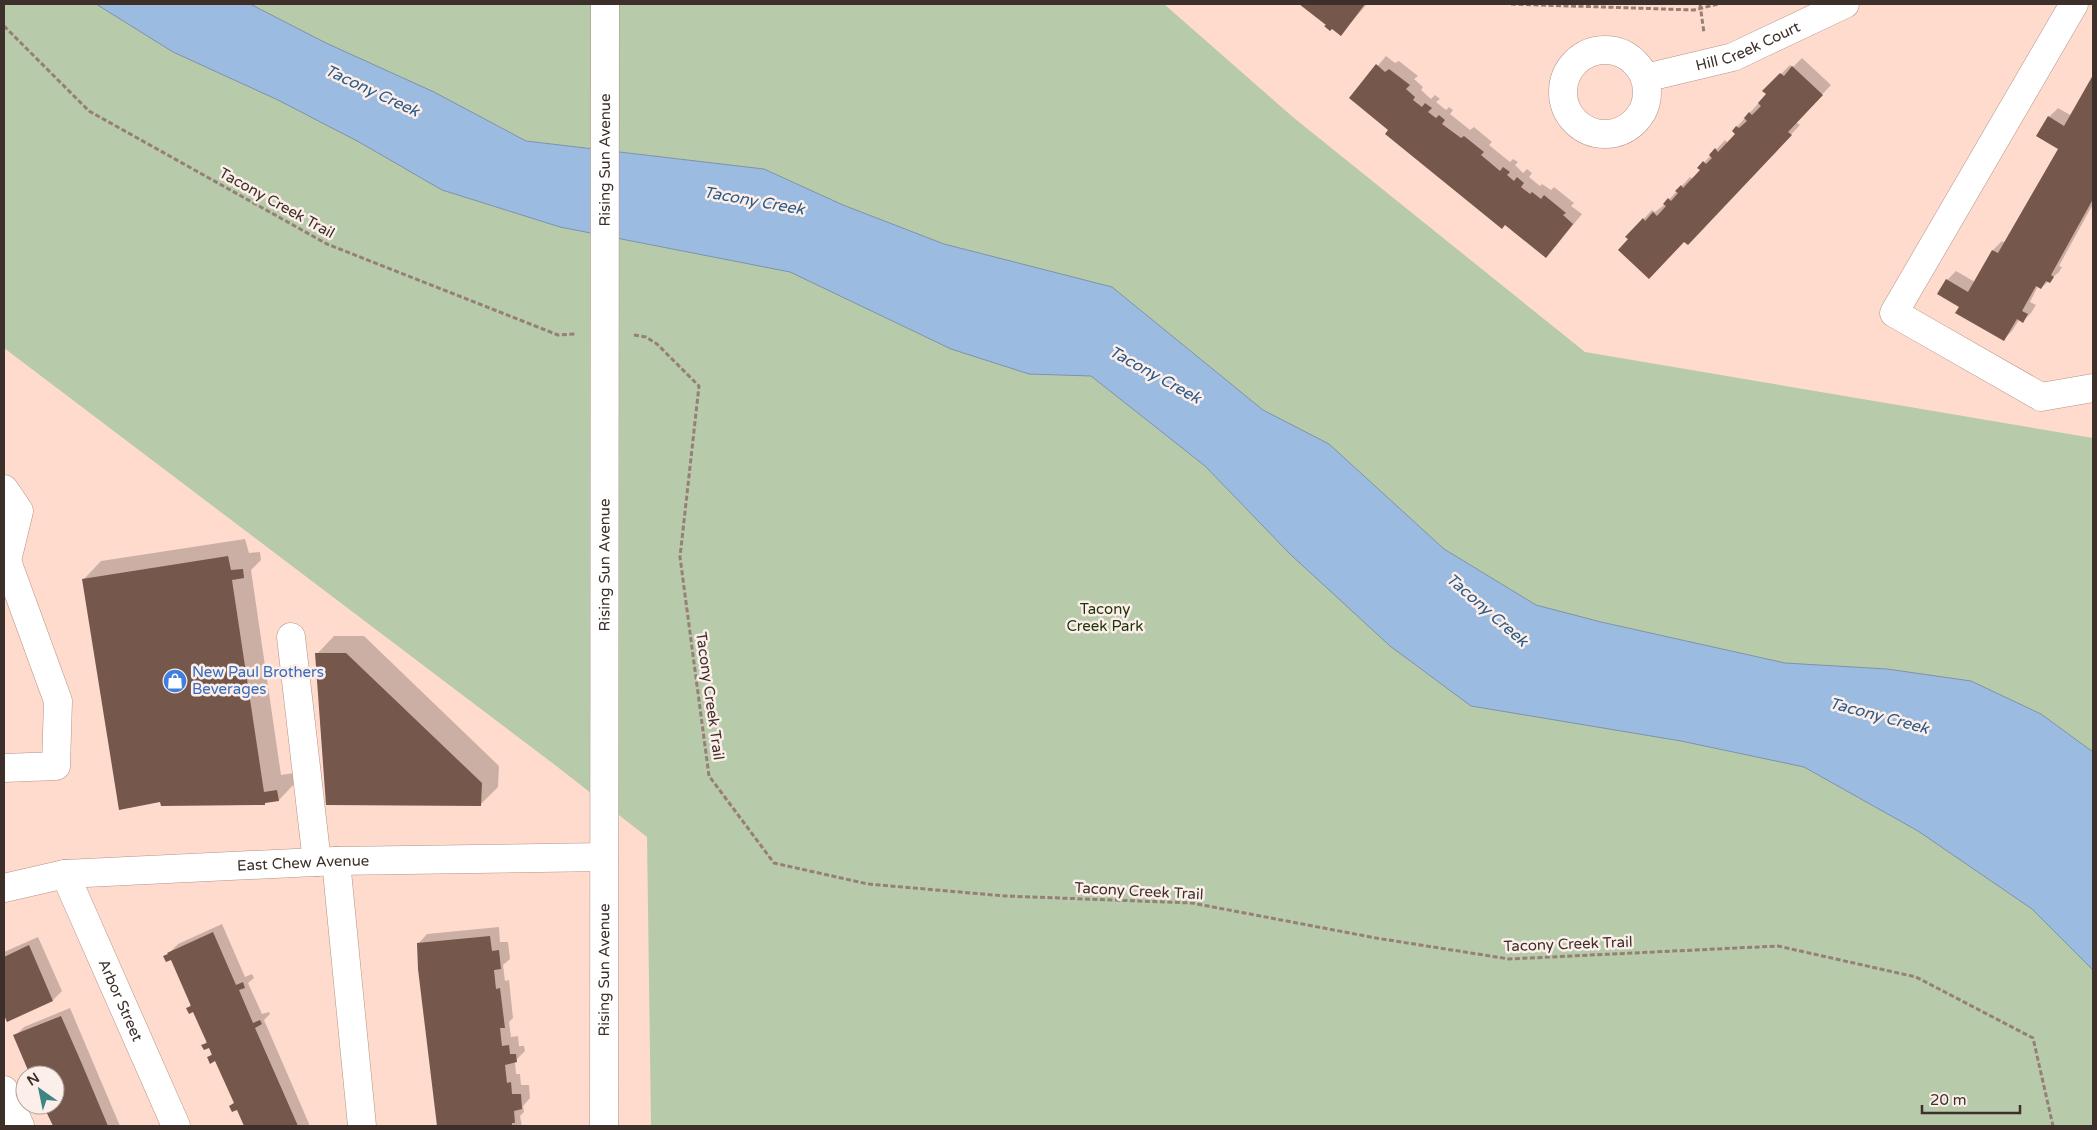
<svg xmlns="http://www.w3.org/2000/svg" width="2097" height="1130" font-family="'Varela Round',sans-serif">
	<rect width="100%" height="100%" fill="#ffdbce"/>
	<path fill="#b7cbab" d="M 4,4 L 1164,4 L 1294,118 L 1585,352 L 2093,438 L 2093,1126 L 651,1126 L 647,837 L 555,765 L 4,348 Z"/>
	<path fill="#9bbce0" stroke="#7f92a9" d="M 96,4 L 250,4 L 326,43 L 434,92 L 526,141 L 764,169 L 843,205 L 944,244 L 1112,287 L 1263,410 L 1329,444 L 1444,549 L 1536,605 L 1601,622 L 1785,663 L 1887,669 L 1971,681 L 2041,714 L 2093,752 L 2093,872 L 2092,873 L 2093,876 L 2093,970 L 2032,909 L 1918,831 L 1804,767 L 1681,741 L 1471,706 L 1390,646 L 1290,554 L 1205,466 L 1091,376 L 1029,374 L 951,349 L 790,272 L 560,227 L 442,190 L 359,142 L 278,100 L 173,52 Z"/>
	<path fill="#0003" d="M 1301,4 L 1367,4 L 1341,34 Z
		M 1386,56 L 1395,63 L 1399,61 L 1418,76 L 1414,79 L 1423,87 L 1421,90 L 1431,99 L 1435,95 L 1440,99 L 1436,102 L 1446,110 L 1449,107 L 1453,110 L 1450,114 L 1470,130 L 1474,127 L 1492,142 L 1489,145 L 1510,162 L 1513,159 L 1518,162 L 1515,165 L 1523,173 L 1527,169 L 1532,173 L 1529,177 L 1540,186 L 1542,184 L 1551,190 L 1554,187 L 1574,203 L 1571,206 L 1582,214 L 1555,247 L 1390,129 L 1351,98 Z
		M 1802,58 L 1831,85 L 1796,122 L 1800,125 L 1696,235 L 1684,240 L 1629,239 L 1627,237 L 1652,210 L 1655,212 L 1664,205 L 1690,177 L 1693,179 L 1701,170 L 1699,168 L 1725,140 L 1728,143 L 1736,134 L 1733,131 L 1767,94 L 1764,91 L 1790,65 L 1793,67 Z
		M 2093,78 L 2093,204 L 2059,266 L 2062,267 L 2059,272 L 2041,288 L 2038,286 L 2030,302 L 2036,305 L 2031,313 L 2022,322 L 2019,320 L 2012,331 L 2003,340 L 1961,307 L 1939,294 L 1947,280 L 1956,271 L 1975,282 L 1993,250 L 2002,241 L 2005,243 L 2059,148 L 2049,117 L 2058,108 L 2072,116 Z
		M 245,539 L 249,553 L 260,552 L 261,560 L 251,570 L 281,775 L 294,773 L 296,782 L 279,800 L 266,802 L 264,804 L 84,579 L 101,561 Z
		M 334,636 L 364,636 L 499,766 L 498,787 L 481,804 L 317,654 Z
		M 222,924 L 245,977 L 252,974 L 254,978 L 248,983 L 262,1014 L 269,1012 L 270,1014 L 264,1020 L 310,1126 L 246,1126 L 238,1108 L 231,1106 L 234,1102 L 216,1059 L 208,1057 L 213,1053 L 210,1046 L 203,1045 L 207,1041 L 194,1010 L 188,1008 L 191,1004 L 171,958 L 165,957 L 178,944 Z
		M 499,927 L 500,942 L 508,942 L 510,959 L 503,965 L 505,981 L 509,980 L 513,1018 L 509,1022 L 511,1037 L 518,1036 L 519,1046 L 524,1046 L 525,1051 L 515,1061 L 516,1074 L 520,1074 L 521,1085 L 529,1085 L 530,1098 L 523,1106 L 524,1112 L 520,1116 L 522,1126 L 524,1126 L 438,1126 L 418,944 L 427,934 Z
		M 38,937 L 62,991 L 53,1000 L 7,1020 L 4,1012 L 4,952 Z
		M 70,1008 L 120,1126 L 54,1126 L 45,1105 L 55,1105 L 55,1075 L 32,1075 L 15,1036 L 24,1027 Z"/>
	<path fill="#75574b" d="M 1299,4 L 1365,4 L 1341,36 L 1332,29 L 1330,31 L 1324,26 L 1326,25 Z
		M 1376,64 L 1385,72 L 1389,69 L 1410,85 L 1406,89 L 1415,97 L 1413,100 L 1422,107 L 1425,103 L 1432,108 L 1428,112 L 1436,118 L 1439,115 L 1445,120 L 1442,124 L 1461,138 L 1464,136 L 1484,152 L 1481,155 L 1500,171 L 1503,167 L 1510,172 L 1507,175 L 1514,181 L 1517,177 L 1524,183 L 1521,187 L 1530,194 L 1532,192 L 1541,199 L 1544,195 L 1566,213 L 1563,215 L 1573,224 L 1546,258 L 1505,225 L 1502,229 L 1385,134 L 1388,130 L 1349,98 Z
		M 1792,66 L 1823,95 L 1788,132 L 1792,135 L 1688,245 L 1684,242 L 1649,279 L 1618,250 L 1628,239 L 1625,237 L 1643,218 L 1645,221 L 1653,212 L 1657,216 L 1666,206 L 1663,204 L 1668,198 L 1671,201 L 1678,193 L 1675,191 L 1681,185 L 1683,188 L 1700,170 L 1697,168 L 1703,161 L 1706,164 L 1712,158 L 1709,155 L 1715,148 L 1718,152 L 1735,134 L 1732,131 L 1736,126 L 1739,128 L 1747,121 L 1744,118 L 1749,112 L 1752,115 L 1761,106 L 1758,103 L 1766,94 L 1762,91 L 1780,73 L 1784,76 Z
		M 2093,75 L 2093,199 L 2051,275 L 2054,277 L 2050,283 L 2046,281 L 2041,289 L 2036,286 L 2022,311 L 2028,314 L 2023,323 L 2017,319 L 2004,341 L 1955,313 L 1959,307 L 1937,294 L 1946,279 L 1968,292 L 1992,250 L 1998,253 L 2058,149 L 2036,136 L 2048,116 L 2064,126 Z
		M 228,556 L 231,570 L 243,569 L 244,578 L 232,580 L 264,792 L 277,790 L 279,801 L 265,803 L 265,805 L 161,806 L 160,802 L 119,810 L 82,579 Z
		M 315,653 L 346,653 L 482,783 L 481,806 L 326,805 Z
		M 213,932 L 236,985 L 243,982 L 245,988 L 239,990 L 253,1023 L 260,1020 L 262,1024 L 255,1028 L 298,1126 L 244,1126 L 237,1110 L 232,1112 L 229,1106 L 234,1103 L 215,1061 L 210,1064 L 207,1057 L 212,1055 L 209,1048 L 204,1050 L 201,1045 L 207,1043 L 193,1012 L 189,1014 L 186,1008 L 191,1006 L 171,960 L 166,962 L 163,956 L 168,954 L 167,953 Z
		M 490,936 L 492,951 L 499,950 L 501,969 L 494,970 L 496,989 L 500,988 L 505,1028 L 500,1028 L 502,1046 L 509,1045 L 510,1054 L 516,1054 L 517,1062 L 505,1065 L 507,1083 L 511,1082 L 512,1094 L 521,1094 L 522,1109 L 514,1111 L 515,1123 L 512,1123 L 512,1126 L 437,1126 L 418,969 L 417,943 Z
		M 29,945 L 53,1001 L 7,1022 L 4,1015 L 4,957 Z
		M 61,1016 L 82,1064 L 108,1126 L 53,1126 L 43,1105 L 55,1105 L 55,1075 L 30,1075 L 13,1035 Z"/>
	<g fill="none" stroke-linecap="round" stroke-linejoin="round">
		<g stroke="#b49386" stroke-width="29">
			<g id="minor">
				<path d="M 2074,4 L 1894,313 L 2041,397 L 2093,388"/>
				<circle cx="1605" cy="92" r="42"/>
				<path id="s1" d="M 1645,78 L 1733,57 L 1845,4"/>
				<path d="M 4,489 L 19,511 L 4,573"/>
				<path d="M 291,637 L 317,862"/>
				<path d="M 4,768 L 56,766 L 58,701 L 7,561"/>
				<path d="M 336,861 L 362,1126"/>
				<path id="s2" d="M 65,874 L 176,1126"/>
				<path id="s3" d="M 4,888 L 65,874 L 336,861 L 604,857"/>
				<path d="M 4,1090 L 20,1126"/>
			</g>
		</g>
		<g stroke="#b49386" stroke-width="29">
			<g id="major">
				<path id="s4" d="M 604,1126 L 605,4"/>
			</g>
		</g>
		<path stroke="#977f76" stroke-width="3" stroke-dasharray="5 2.5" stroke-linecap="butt" d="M 1511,4 L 1694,10 L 1718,4
			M 1700,4 L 1704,33
			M 4,26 L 89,111 L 327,244 L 558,335 L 575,334
			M 634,335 L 646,337 L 657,344 L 699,386 L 680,557 L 709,776 L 774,863 L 868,884 L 1005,896 L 1192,903 L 1376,938 L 1509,959 L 1778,946 L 1916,977 L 2033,1038 L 2053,1126"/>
		<use href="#minor" stroke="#fff" stroke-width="28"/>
		<use href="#major" stroke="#fff" stroke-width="28"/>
	</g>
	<defs>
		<g id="shop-disc" transform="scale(1.25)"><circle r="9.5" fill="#3f7fe0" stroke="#fceee8"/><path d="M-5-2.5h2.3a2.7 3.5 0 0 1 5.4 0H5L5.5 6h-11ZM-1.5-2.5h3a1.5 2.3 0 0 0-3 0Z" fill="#fff"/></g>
	</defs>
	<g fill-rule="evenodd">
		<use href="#shop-disc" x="175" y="681"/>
	</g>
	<g text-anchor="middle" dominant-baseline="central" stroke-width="5" stroke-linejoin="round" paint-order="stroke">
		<g font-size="15" fill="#3d2f2a" stroke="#fceee8">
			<text stroke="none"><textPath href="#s1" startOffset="108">Hill Creek Court</textPath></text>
			<text stroke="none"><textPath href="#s4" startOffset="966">Rising Sun Avenue</textPath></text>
			<text transform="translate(277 203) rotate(29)">Tacony Creek Trail</text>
			<text stroke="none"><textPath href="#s4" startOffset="561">Rising Sun Avenue</textPath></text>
			<text transform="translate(710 696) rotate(82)">Tacony Creek Trail</text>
			<text stroke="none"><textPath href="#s3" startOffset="301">East Chew Avenue</textPath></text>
			<text transform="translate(1139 891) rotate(3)">Tacony Creek Trail</text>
			<text transform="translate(1568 944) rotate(-2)">Tacony Creek Trail</text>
			<text stroke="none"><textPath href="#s4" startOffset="156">Rising Sun Avenue</textPath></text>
			<text stroke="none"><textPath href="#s2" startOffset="138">Arbor Street</textPath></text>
		</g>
		<g font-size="15" fill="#1e3509" stroke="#fceee8">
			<text x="1105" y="609">Tacony<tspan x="1105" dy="17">Creek Park</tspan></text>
		</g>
		<g font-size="15" fill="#366cbe" stroke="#fceee8" text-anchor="start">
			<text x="192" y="672">New Paul Brothers<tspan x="192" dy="17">Beverages</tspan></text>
		</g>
		<g font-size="16" font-style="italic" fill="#2b5a89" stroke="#fceee8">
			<text transform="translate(372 91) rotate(25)">Tacony Creek</text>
			<text transform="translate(754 201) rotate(10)">Tacony Creek</text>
			<text transform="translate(1155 375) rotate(29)">Tacony Creek</text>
			<text transform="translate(1487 610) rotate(41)">Tacony Creek</text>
			<text transform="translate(1879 716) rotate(15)">Tacony Creek</text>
		</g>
	</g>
	<rect width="2097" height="1130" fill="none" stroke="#3d2f2a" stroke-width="10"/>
	<g transform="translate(40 1090) rotate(327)"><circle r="24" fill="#fceee8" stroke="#b0a29c"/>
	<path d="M0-4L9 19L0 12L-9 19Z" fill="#3e8684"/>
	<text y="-8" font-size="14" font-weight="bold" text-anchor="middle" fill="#3d2f2a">N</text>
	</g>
	<path d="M1922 1105v8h98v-8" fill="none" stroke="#3d2f2a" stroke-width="2.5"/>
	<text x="1930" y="1105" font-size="15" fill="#3d2f2a" stroke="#fceee8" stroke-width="4" paint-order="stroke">20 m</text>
</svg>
